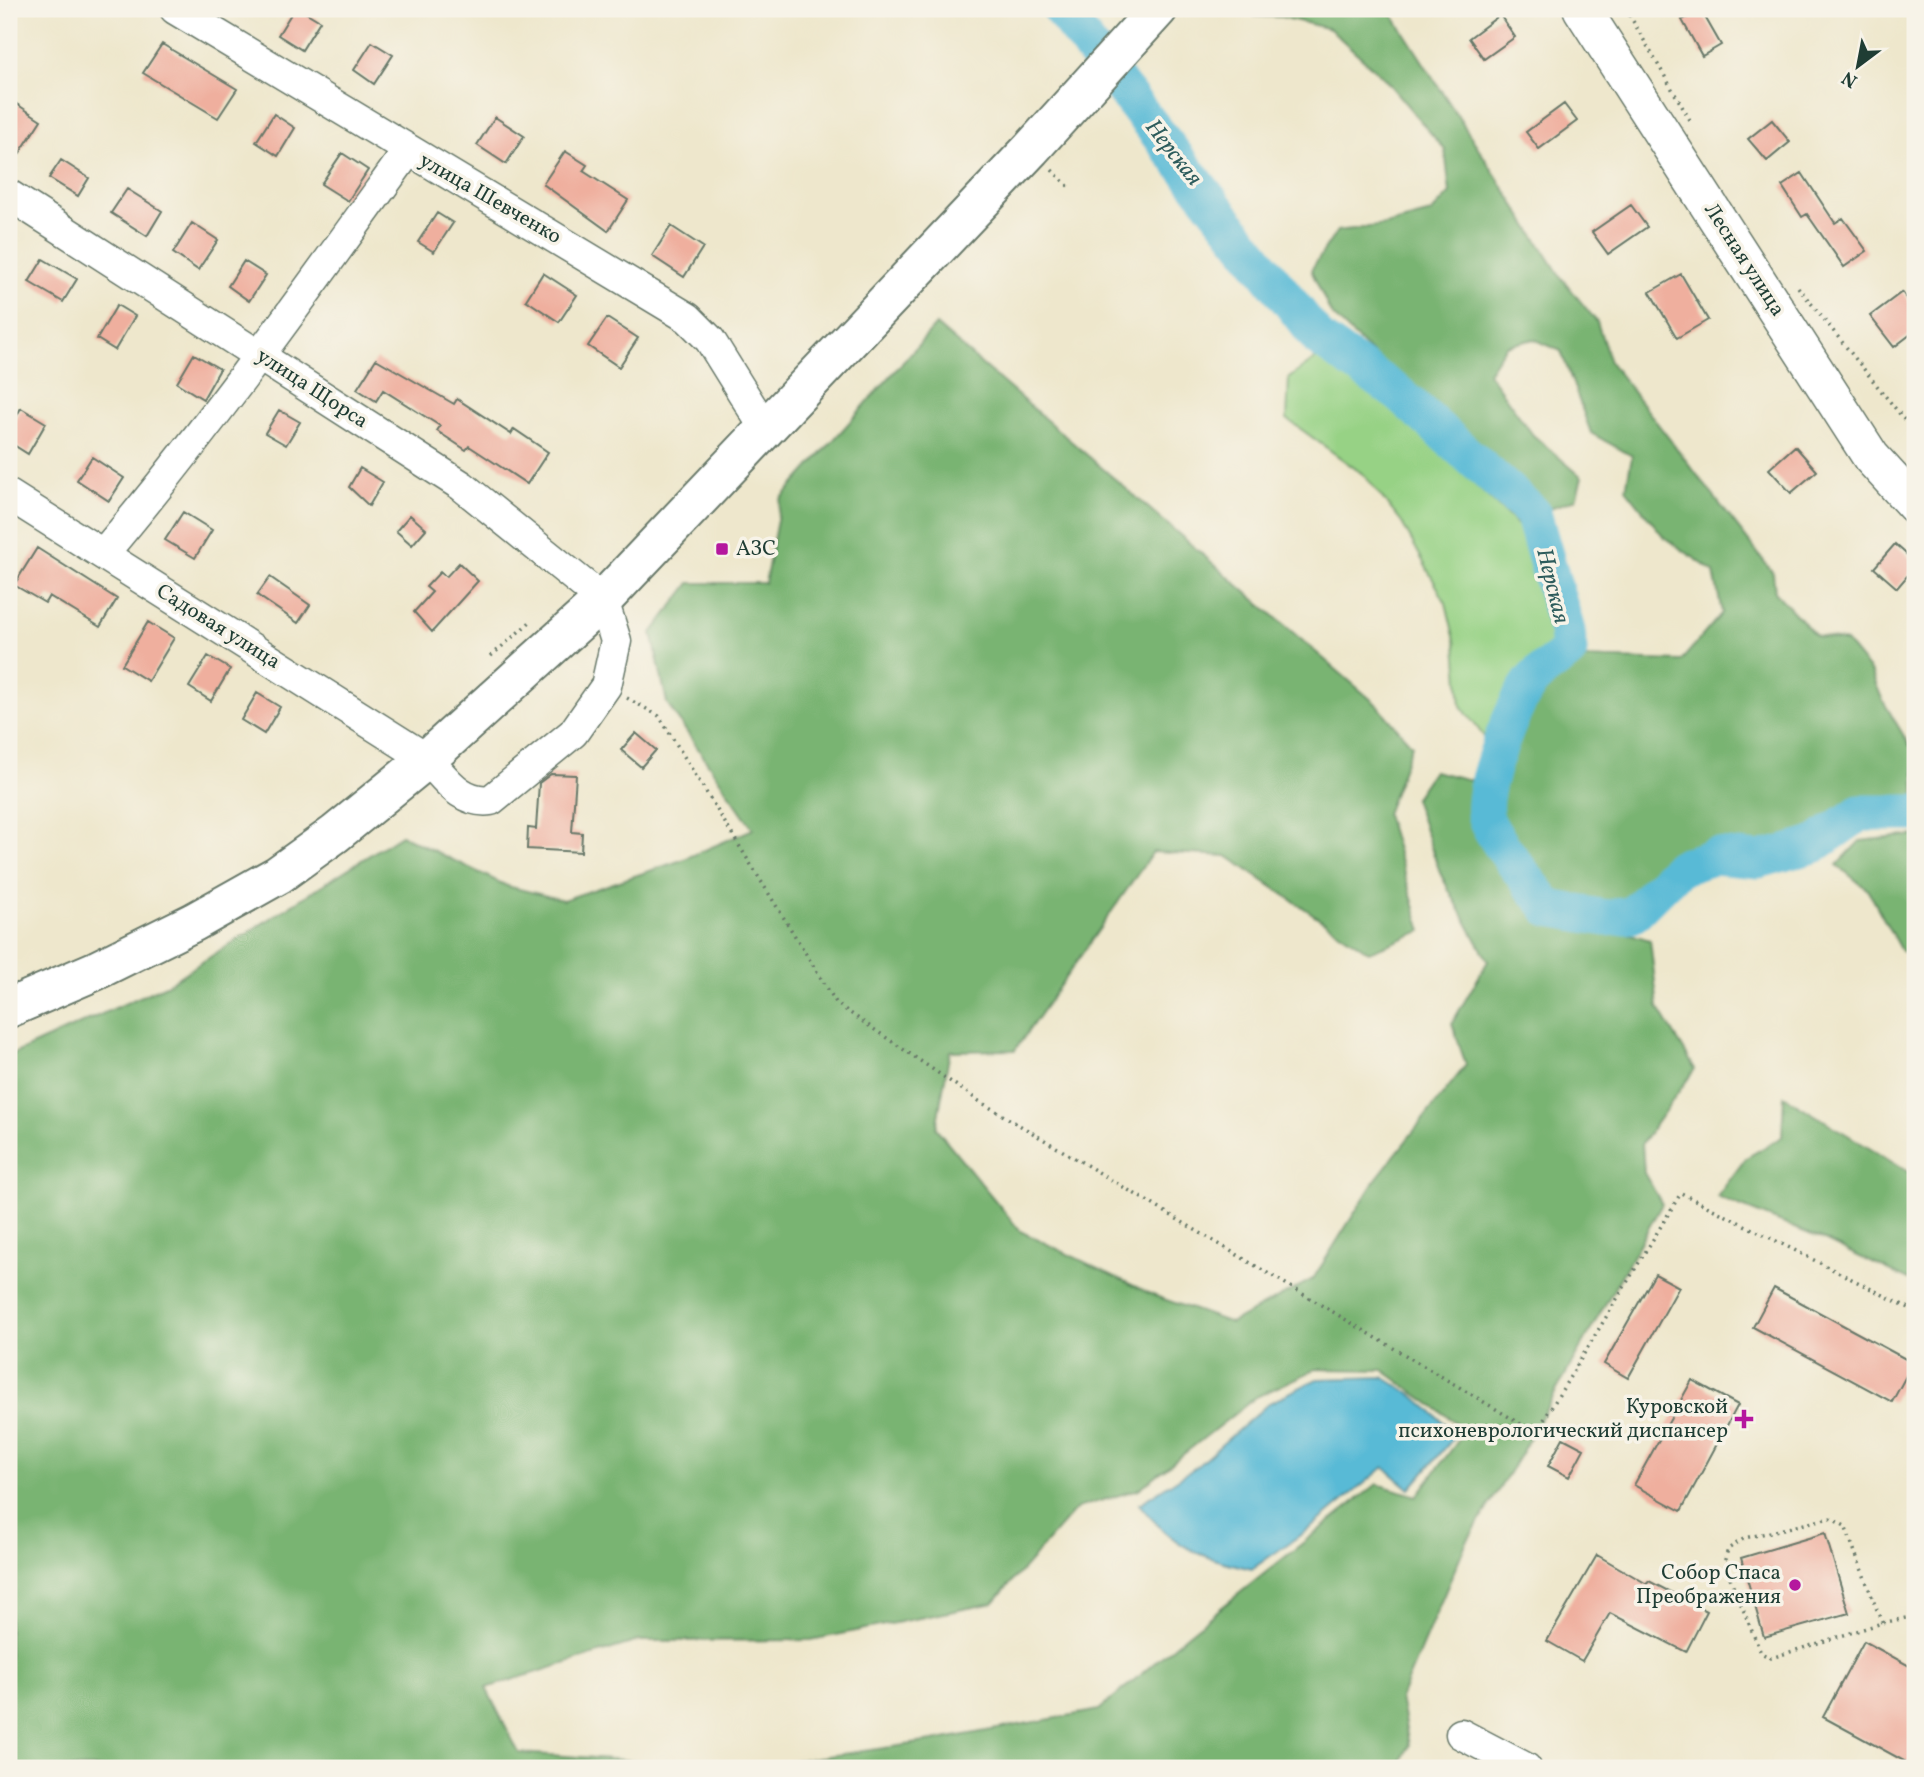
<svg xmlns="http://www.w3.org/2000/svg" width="1924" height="1777" font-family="Vollkorn,serif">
	<rect width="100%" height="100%" fill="#f7f3e8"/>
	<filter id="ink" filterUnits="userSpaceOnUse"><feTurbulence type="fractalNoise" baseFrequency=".0143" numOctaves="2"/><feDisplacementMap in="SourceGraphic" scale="14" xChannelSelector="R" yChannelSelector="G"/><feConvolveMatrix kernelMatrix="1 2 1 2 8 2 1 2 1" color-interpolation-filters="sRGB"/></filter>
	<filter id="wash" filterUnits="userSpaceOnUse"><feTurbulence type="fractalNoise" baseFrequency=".00686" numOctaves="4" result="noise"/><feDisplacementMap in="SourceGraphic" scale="28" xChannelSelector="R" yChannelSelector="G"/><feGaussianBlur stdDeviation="1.57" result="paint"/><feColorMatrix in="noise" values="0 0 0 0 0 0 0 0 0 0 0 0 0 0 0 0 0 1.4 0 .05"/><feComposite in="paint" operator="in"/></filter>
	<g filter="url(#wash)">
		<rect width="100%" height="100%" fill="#eee7cc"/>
		<path fill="#97d285" stroke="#5b885c" stroke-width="2" d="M 1318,357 L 1381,396 L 1520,527 L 1554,627 L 1554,651 L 1522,669 L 1485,738 L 1461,706 L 1456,645 L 1446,603 L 1402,523 L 1364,475 L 1287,419 L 1289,378 Z"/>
		<path fill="#79b472" stroke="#4c7853" stroke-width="2" fill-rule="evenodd" d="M 1251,9 L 1389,9 L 1561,277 L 1597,322 L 1610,362 L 1773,573 L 1775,592 L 1816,636 L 1846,642 L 1871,672 L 1883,701 L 1910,746 L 1915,749 L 1915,802 L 1859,803 L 1809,837 L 1760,846 L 1717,843 L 1687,854 L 1649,878 L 1624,905 L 1556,896 L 1496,813 L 1516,739 L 1544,693 L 1580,658 L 1681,661 L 1722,613 L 1714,572 L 1664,537 L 1626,489 L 1632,456 L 1591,433 L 1561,351 L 1534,339 L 1506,346 L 1488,373 L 1533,435 L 1582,477 L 1576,499 L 1547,509 L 1402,382 L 1331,314 L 1311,270 L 1337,231 L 1386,225 L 1431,213 L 1450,193 L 1445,150 L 1384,78 L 1330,29 L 1282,17 L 1255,16 Z
			M 936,325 L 1375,703 L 1412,745 L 1386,814 L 1422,931 L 1369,952 L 1227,856 L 1153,852 L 1015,1050 L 950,1051 L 936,1128 L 1020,1231 L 1155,1296 L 1231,1323 L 1313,1279 L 1376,1179 L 1466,1065 L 1452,1023 L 1488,961 L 1441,875 L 1414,799 L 1433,771 L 1471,780 L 1479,820 L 1550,924 L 1621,931 L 1650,940 L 1658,1007 L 1695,1069 L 1642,1143 L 1644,1173 L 1662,1204 L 1520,1455 L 1466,1543 L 1400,1698 L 1409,1745 L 1398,1768 L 9,1768 L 9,1056 L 166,985 L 401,835 L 507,886 L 563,900 L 682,860 L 753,829 L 667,703 L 652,633 L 690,583 L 765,583 L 781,499 ZM 1316,1369 L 1383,1370 L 1466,1430 L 1417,1496 L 1377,1484 L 1187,1635 L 1099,1710 L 933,1741 L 745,1768 L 519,1753 L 486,1688 L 638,1641 L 811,1640 L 993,1603 L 1077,1508 L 1139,1489 L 1256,1397 Z
			M 1915,835 L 1915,953 L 1901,951 L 1868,890 L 1837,865 L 1860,841 Z
			M 1784,1096 L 1910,1173 L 1915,1171 L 1915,1283 L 1822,1239 L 1717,1197 L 1746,1158 L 1782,1137 Z"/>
		<path fill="#58bad6" stroke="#3c7c85" stroke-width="2" d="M 1383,1377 L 1414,1396 L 1457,1434 L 1410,1489 L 1384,1467 L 1313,1526 L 1252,1569 C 1198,1556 1175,1549 1139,1504 L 1196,1467 L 1269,1403 L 1317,1379 Z"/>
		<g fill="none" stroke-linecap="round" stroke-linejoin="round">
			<path stroke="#58bad6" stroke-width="37" d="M 1060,9 L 1319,339 L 1398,393 L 1533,513 L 1567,631 L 1569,651 C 1557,662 1536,673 1528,686 C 1512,710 1481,785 1485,814 C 1488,834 1535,889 1549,908 L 1606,918 L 1632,915 L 1679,868 L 1715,856 L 1759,860 L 1814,845 L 1860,813 L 1915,813"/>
		</g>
		<g id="blocks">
			<path fill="#efaf9e" d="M 294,9 L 300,9 L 320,21 L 302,50 L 278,35 Z
				M 1701,10 L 1721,45 L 1702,56 L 1682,20 Z
				M 1500,15 L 1515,37 L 1484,59 L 1469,38 Z
				M 372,42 L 393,55 L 374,84 L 354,70 Z
				M 162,44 L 237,89 L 218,118 L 143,73 Z
				M 9,99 L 41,120 L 19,154 L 9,147 Z
				M 1564,104 L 1577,121 L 1539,149 L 1526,132 Z
				M 274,114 L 295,128 L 278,156 L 256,142 Z
				M 495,117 L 524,136 L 506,164 L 477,145 Z
				M 1772,120 L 1790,142 L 1767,161 L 1748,139 Z
				M 565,151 L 587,165 L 583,171 L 628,200 L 608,231 L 543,184 Z
				M 342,153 L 368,170 L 348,201 L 321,184 Z
				M 61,160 L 89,178 L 78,196 L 49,178 Z
				M 1802,173 L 1835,223 L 1843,218 L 1867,251 L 1844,267 L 1807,214 L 1802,217 L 1782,186 Z
				M 127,189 L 162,211 L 147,236 L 111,213 Z
				M 1631,205 L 1647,227 L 1608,254 L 1592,232 Z
				M 437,213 L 453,223 L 434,252 L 418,242 Z
				M 192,223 L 218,240 L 198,270 L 173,253 Z
				M 671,226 L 703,247 L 684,277 L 652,256 Z
				M 43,259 L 77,279 L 63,302 L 29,282 Z
				M 244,261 L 266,275 L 249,301 L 228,286 Z
				M 543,273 L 577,295 L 559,322 L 526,300 Z
				M 1681,274 L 1708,320 L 1677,338 L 1650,292 Z
				M 1902,292 L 1915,310 L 1915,331 L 1894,347 L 1870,316 Z
				M 117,305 L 135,316 L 115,350 L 97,339 Z
				M 607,318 L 638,338 L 619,367 L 588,346 Z
				M 194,354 L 220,369 L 203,399 L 177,383 Z
				M 376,359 L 454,404 L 457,399 L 511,434 L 514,429 L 548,452 L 527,484 L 469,446 L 466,450 L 437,431 L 440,426 L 383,390 L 376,401 L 357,389 Z
				M 21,408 L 46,423 L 28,454 L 9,442 L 9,429 Z
				M 279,410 L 300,422 L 286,445 L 265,433 Z
				M 1795,446 L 1817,471 L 1791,493 L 1769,469 Z
				M 92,457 L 124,478 L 109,501 L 77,480 Z
				M 360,468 L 383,482 L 369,506 L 349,487 Z
				M 183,512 L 212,530 L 195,558 L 165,540 Z
				M 410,515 L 426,529 L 412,545 L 396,531 Z
				M 1895,544 L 1915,562 L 1915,567 L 1897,588 L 1874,568 Z
				M 37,548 L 117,599 L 100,627 L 49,596 L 45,603 L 14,585 Z
				M 459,563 L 478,581 L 432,632 L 414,612 L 432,592 L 426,587 L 440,572 L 446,577 Z
				M 270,577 L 310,605 L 298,623 L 257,595 Z
				M 148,622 L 174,638 L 148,681 L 122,665 Z
				M 208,656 L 230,669 L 211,701 L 189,687 Z
				M 257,693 L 280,707 L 264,734 L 241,720 Z
				M 636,733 L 656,750 L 641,767 L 621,750 Z
				M 551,774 L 576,775 L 572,832 L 582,833 L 581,852 L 527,849 L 528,828 L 536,829 L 539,783 Z
				M 1655,1274 L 1679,1287 L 1628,1378 L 1604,1364 Z
				M 1774,1288 L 1913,1363 L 1892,1402 L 1753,1327 Z
				M 1692,1380 L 1738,1405 L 1681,1511 L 1634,1485 Z
				M 1563,1438 L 1584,1449 L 1569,1477 L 1548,1466 Z
				M 1825,1533 L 1849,1613 L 1764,1637 L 1741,1558 Z
				M 1597,1555 L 1647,1584 L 1649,1581 L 1707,1611 L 1686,1652 L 1610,1613 L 1582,1661 L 1547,1641 Z
				M 1864,1641 L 1915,1669 L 1915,1767 L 1823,1717 Z"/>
		</g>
	</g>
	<g filter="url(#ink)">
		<use href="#blocks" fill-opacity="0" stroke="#677869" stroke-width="2"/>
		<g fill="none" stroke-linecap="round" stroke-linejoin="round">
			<g stroke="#677869" stroke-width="33">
				<path id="minor" d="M 175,9 L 688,318 L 710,340 L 766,430
					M 9,195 L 462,486 L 603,600 L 616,641 L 606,686 L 573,733 L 491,800 C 461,804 446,779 427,759 L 9,495
					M 103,554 C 212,425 309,288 408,151
					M 1461,1734 L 1526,1768"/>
			</g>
			<g stroke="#677869" stroke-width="40">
				<path id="major" d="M 1582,9 L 1871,457 L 1915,505"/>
			</g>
			<g stroke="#677869" stroke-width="42">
				<path id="highway" d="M 9,1008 L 95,971 L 194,922 L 278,875 L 335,834 L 427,759 L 603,600 L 1031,149 L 1158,9"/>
			</g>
			<path stroke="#677869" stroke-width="3.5" stroke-dasharray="2 5" stroke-linecap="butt" d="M 1626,9 L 1690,120
				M 1052,170 L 1071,189
				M 1798,287 L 1915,433
				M 491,656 L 530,622
				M 627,698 L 659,716 L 837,1004 L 979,1101 L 1536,1433 L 1681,1193 L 1915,1311
				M 1882,1623 L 1845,1526 L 1830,1518 L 1745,1538 L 1728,1549 L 1724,1563 L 1761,1653 L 1771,1658 L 1882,1623 L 1915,1616"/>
			<use href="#minor" stroke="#fff" stroke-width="30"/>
			<use href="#major" stroke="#fff" stroke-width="37"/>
			<use href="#highway" stroke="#fff" stroke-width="38"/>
		</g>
	</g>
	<g fill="#b5179e" stroke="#f7f3e8" stroke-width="2.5">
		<rect x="715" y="542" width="14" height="14" rx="3.5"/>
		<path d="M1740.5 1408.5h7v7h7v7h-7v7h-7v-7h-7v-7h7z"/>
		<circle cx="1795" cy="1585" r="7"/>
	</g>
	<g text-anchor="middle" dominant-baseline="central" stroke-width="7" stroke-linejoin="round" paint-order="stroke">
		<g font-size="21" fill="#1f3d34" stroke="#f7f3e8">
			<text transform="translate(490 199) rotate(30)">улица Шевченко</text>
			<text transform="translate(1744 260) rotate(57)">Лесная улица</text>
			<text transform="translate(312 389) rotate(33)">улица Щорса</text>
			<text transform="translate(218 627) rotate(32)">Садовая улица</text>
		</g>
		<g font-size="21" fill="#1f3d34" stroke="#f7f3e8" text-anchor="end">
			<text x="736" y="549" text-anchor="start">АЗС</text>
			<text x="1728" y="1407">Куровской<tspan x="1728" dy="24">психоневрологический диспансер</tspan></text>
			<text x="1781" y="1573">Собор Спаса<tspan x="1781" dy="24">Преображения</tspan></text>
		</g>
		<g font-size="23" font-style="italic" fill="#2d5c5c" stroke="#f7f3e8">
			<text transform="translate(1173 153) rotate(52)">Нерская</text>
			<text transform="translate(1552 586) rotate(76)">Нерская</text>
		</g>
	</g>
	<rect width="1924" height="1777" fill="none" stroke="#f7f3e8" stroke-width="35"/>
	<g transform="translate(1858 66) rotate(212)" stroke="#f7f3e8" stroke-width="5" paint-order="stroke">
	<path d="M0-5L12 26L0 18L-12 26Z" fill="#1f3d34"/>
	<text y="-10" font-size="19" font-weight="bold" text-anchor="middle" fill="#1f3d34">N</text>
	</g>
</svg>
